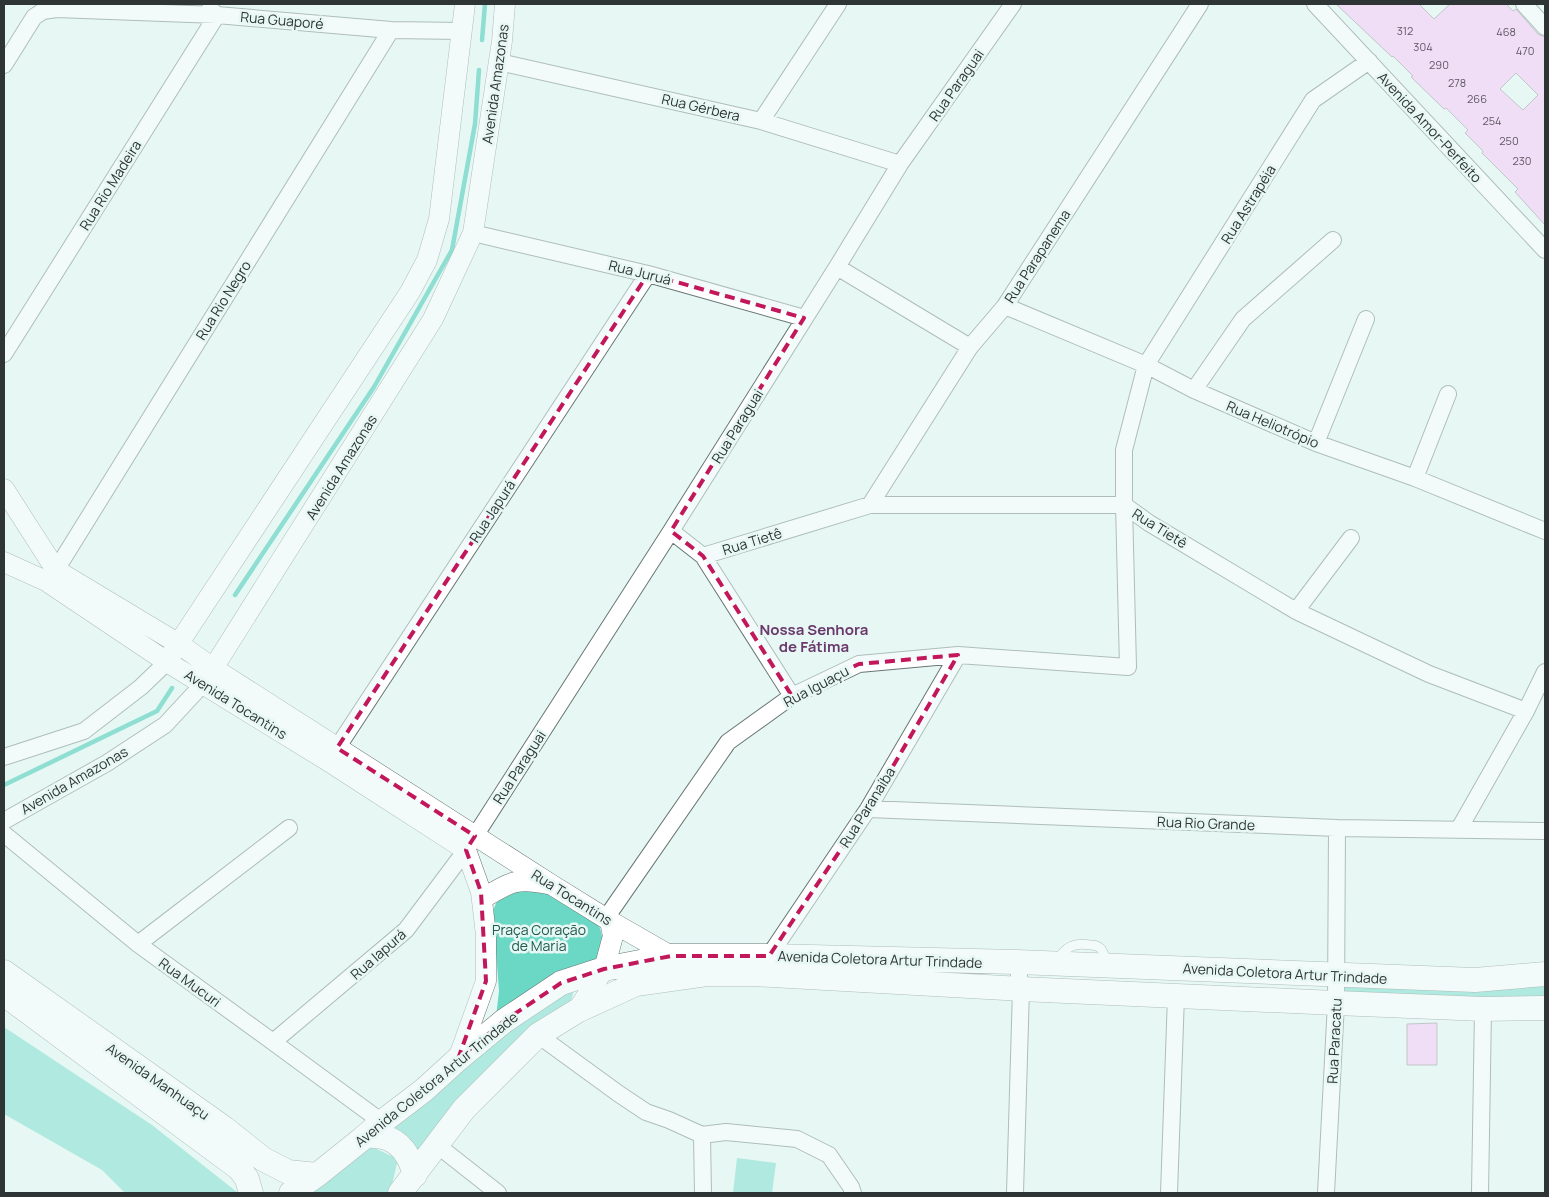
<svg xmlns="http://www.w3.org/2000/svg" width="1549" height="1197" font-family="Manrope,sans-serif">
	<rect width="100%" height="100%" fill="#e7f7f4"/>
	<path fill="#6ad8c5" d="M 543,889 L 596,923 L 600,928 L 603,940 L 602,952 L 594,962 L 496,1017 L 499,991 L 493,912 C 495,904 498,899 504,893 Z
		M 1545,981 L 1545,998 L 1346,997 L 1345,986 Z
		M 575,985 L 571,1002 L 418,1157 L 386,1129 L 491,1045 Z
		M 4,1027 L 152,1125 L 237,1192 L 236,1193 L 125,1193 L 102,1170 L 4,1114 Z
		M 368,1145 L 398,1159 L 390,1193 L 308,1193 Z
		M 737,1158 L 776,1163 L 772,1193 L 733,1193 Z"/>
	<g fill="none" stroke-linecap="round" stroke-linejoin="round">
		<path stroke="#23bea9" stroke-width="4.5" d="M 482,40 L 485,4
			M 235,595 L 374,387 L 452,250 L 475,124 L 479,70
			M 4,785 L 157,711 L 172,688"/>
	</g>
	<path fill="#f8bff9" stroke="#938993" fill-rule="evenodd" d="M 1336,4 L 1419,4 L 1434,19 L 1450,4 L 1506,4 L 1513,11 L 1516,9 L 1538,34 L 1545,37 L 1545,225 L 1515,192 L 1518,189 L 1482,153 L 1483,151 L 1465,133 L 1468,130 L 1446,108 L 1444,109 L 1411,77 L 1413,76 L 1393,56 L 1392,57 ZM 1516,73 L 1538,95 L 1523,110 L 1500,89 Z
		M 1437,1023 L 1437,1065 L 1407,1065 L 1407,1024 Z"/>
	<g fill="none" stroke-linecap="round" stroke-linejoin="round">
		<g stroke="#687774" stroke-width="10">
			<path id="service" d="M 1057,961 C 1065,947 1074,942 1090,945 C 1094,945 1098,945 1101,949 C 1104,953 1106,959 1108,964"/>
		</g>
		<g stroke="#687774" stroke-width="18">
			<path id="minor" d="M 1315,4 L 1545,250
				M 1524,4 L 1545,27
				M 499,62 L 761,121 L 900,164
				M 4,65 L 34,17 L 43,11 L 56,9 L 217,15 L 391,30 L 462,31
				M 761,121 L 838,4
				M 473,233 L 648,274 L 804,318
				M 837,267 L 970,347
				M 1005,306 L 1146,365 L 1194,390 L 1316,443 L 1415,478 L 1545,531
				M 4,354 L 217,15 L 210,9
				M 1194,390 L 1243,319 L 1333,240
				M 1316,443 L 1366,319
				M 1415,478 L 1448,394
				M 870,505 L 970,347 L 1005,306 L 1200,4
				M 671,531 L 703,556 L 792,696
				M 703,556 L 870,505 L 1124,505 L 1149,523 L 1296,611 L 1429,674 L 1526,711
				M 56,570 L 391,30
				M 1296,611 L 1351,538
				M 337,748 L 648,274
				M 4,757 L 84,731 L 141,687 L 167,662
				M 868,809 L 1337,828 L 1545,831
				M 4,821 L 107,763 L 165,725 L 203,684
				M 1459,829 L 1526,711 L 1545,672
				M 4,834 L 138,944 L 273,1042 L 382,1122
				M 606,918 L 728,742 L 792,696 L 859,664 L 958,655 L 1128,667 L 1124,505 L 1124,450 L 1146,365 L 1313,100 L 1369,61
				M 138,944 L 289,828
				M 769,956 L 868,809 L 958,655
				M 538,1035 L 619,1094 L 646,1112 L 669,1120 L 702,1135 L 726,1132 L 797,1139 L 829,1155 L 851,1187 L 853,1193
				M 273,1042 L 406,930 L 466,850 L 671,531 L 837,267 L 900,164 L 1013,4
				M 702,1135 L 703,1193
				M 437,1145 L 498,1193
				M 1015,1193 L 1021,989 L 1017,962
				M 1169,1193 L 1176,996
				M 1326,1193 L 1336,1003 L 1337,828
				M 1480,1193 L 1483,1009"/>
		</g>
		<g stroke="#687774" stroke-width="21">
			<path id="tertiary" d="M 4,489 L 56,570 L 179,644 L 213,668 L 552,885 L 610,921 L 671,956
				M 4,562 L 46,581 L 167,662 L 328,761 L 466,850 L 481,892 L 486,935 L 486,981 L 458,1059
				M 171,655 L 410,292 L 427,260 L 439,219 L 465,4
				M 207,678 L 433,319 L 473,233 L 502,41 L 505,4
				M 482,899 C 509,883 515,877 548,884
				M 577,1011 L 604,969 L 613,936 L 610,921"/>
		</g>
		<g stroke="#687774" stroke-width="25">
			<path id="secondary" d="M 4,972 L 224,1128 L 263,1159 L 288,1172 L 317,1175
				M 4,994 L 240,1169 L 247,1179 L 251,1193
				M 367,1136 C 394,1134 408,1149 415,1175
				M 291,1193 L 317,1175 L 362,1139 L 382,1122 L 424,1090 L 458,1059 L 504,1021 L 561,983 L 604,969 L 671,956 L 769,956 L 1017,962 L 1475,980 L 1545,974
				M 400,1193 L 464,1109 L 538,1035 L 577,1011 L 636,984 L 707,974 L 752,974 L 1021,989 L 1336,1003 L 1483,1009 L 1545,1008"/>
		</g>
		<use href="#service" stroke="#fff" stroke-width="9"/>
		<use href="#minor" stroke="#fff" stroke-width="16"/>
		<use href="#tertiary" stroke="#fff" stroke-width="20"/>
		<use href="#secondary" stroke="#fff" stroke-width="24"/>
	</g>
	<path d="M0 0H1549V1197H0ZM 648,274 L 804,318 L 671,531 L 703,556 L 792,696 L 859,664 L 958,655 L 868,809 L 769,956 L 671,956 L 604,969 L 561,983 L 504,1021 L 458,1059 L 486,981 L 481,892 L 466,850 L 475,836 L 337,748 Z" fill="#e7f7f4" fill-opacity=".55" fill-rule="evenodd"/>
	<path fill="none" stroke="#c2185b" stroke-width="4" stroke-dasharray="10 6" stroke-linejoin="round" d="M 648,274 L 804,318 L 671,531 L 703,556 L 792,696 L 859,664 L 958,655 L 868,809 L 769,956 L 671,956 L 604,969 L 561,983 L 504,1021 L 458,1059 L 486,981 L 481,892 L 466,850 L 475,836 L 337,748 Z"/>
	<g text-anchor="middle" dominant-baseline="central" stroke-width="5" stroke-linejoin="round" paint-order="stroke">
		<g font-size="11" fill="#615865">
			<text x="1405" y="30">312</text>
			<text x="1506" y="31">468</text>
			<text x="1423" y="46">304</text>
			<text x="1525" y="50">470</text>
			<text x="1439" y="64">290</text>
			<text x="1457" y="82">278</text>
			<text x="1477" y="98">266</text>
			<text x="1492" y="120">254</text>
			<text x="1509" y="140">250</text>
			<text x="1522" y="160">230</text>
		</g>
		<g font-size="14" fill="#2f3534" stroke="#e7f7f4">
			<text transform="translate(282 20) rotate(5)">Rua Guaporé</text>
			<text transform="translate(495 84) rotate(-82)">Avenida Amazonas</text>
			<text transform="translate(956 85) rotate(-55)">Rua Paraguai</text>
			<text transform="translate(701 107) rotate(13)">Rua Gérbera</text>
			<text transform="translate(1430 127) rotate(47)">Avenida Amor-Perfeito</text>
			<text transform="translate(110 185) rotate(-58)">Rua Rio Madeira</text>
			<text transform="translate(1248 204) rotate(-58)">Rua Astrapéia</text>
			<text transform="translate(1037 256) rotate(-57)">Rua Parapanema</text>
			<text transform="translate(640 272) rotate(14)">Rua Juruá</text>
			<text transform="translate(223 300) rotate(-58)">Rua Rio Negro</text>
			<text transform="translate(1273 424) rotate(23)">Rua Heliotrópio</text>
			<text transform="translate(737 426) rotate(-58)">Rua Paraguai</text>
			<text transform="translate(341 467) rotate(-58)">Avenida Amazonas</text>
			<text transform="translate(492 511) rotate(-57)">Rua Japurá</text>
			<text transform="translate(1160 528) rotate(32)">Rua Tietê</text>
			<text transform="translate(752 541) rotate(-17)">Rua Tietê</text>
			<text transform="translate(816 686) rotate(-28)">Rua Iguaçu</text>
			<text transform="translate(236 704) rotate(32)">Avenida Tocantins</text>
			<text transform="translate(519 767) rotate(-57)">Rua Paraguai</text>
			<text transform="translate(74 780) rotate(-30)">Avenida Amazonas</text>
			<text transform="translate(867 807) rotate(-58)">Rua Paranaíba</text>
			<text transform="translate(1206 823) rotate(2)">Rua Rio Grande</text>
			<text transform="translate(572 897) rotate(32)">Rua Tocantins</text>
			<text transform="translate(378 954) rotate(-41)">Rua Iapurá</text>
			<text transform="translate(880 959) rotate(2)">Avenida Coletora Artur Trindade</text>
			<text transform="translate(1285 973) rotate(3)">Avenida Coletora Artur Trindade</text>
			<text transform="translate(190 982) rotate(36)">Rua Mucuri</text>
			<text transform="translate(1334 1041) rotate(-87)">Rua Paracatu</text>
			<text transform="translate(436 1079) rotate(-39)">Avenida Coletora Artur Trindade</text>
			<text transform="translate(158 1081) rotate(35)">Avenida Manhuaçu</text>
		</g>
		<g font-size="14" fill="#205a50" stroke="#e7f7f4">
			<text x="539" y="929">Praça Coração<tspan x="539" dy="16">de Maria</tspan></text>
		</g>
		<g font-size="15" font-weight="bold" fill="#6a396c" stroke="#e7f7f4">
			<text x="814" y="629">Nossa Senhora<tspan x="814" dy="17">de Fátima</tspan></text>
		</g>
	</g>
	<rect width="1549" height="1197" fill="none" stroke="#2f3534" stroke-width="10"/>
</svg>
